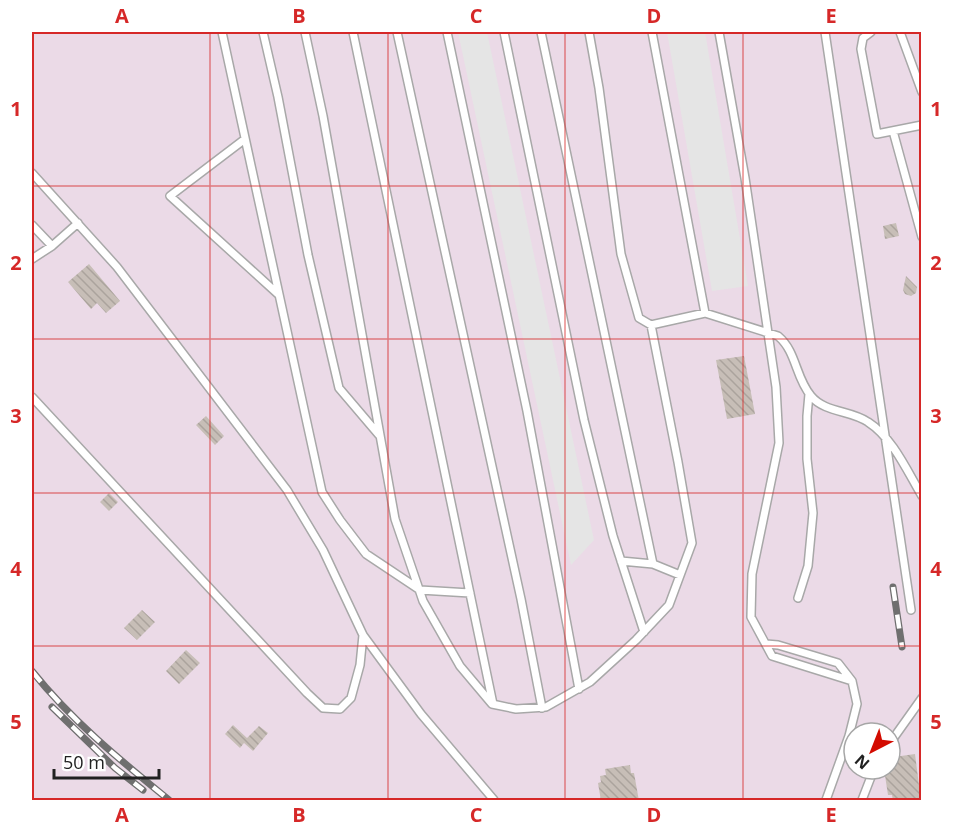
<svg xmlns="http://www.w3.org/2000/svg" width="953" height="832" font-family="'Open Sans',sans-serif">
	<defs>
		<pattern id="building-back-hatch" width="6" height="6" patternUnits="userSpaceOnUse" patternTransform="scale(1.5)"><rect width="6" height="6" fill="#c7beb7"/><path d="M-1 5l2 2M0 0l6 6M5-1l2 2" fill="none" stroke="#aba39d"/></pattern>
	</defs>
	<rect width="100%" height="100%" fill="#f2efe8"/>
	<path fill="#ebdae7" fill-rule="evenodd" d="M 32,32 L 921,32 L 921,800 L 32,800 ZM 854,733 L 890,733 L 890,769 L 854,769 Z"/>
	<path fill="#e5e5e5" d="M 458,32 L 487,32 L 594,540 L 571,565 Z
		M 667,32 L 705,32 L 748,286 L 712,291 Z"/>
	<path fill="url(#building-back-hatch)" d="M 896,223 L 899,236 L 885,239 L 883,226 Z
		M 89,264 L 120,301 L 106,313 L 97,303 L 91,309 L 68,282 Z
		M 906,276 L 917,287 L 916,293 L 911,296 L 905,294 L 903,290 Z
		M 744,356 L 755,414 L 727,419 L 716,360 Z
		M 206,416 L 224,436 L 215,445 L 196,425 Z
		M 109,493 L 118,502 L 109,511 L 100,502 Z
		M 142,610 L 155,622 L 137,640 L 124,628 Z
		M 186,650 L 200,663 L 179,684 L 166,671 Z
		M 233,725 L 247,738 L 259,726 L 268,733 L 253,751 L 244,743 L 240,748 L 225,734 Z
		M 915,754 L 921,801 L 893,801 L 892,795 L 888,795 L 884,769 L 890,769 L 890,763 L 895,762 L 894,757 Z
		M 630,765 L 631,773 L 634,773 L 639,801 L 601,801 L 598,783 L 601,782 L 600,776 L 606,775 L 605,769 Z"/>
	<g fill="none" stroke-linecap="round" stroke-linejoin="round">
		<g stroke="#a8a8a8" stroke-width="10">
			<path id="lane" d="M 222,32 L 322,492 L 340,520 L 366,554 L 420,590 L 470,593
				M 263,32 L 278,97 L 308,255 L 339,388 L 379,435
				M 305,32 L 323,116 L 395,519 L 423,601 L 460,666 L 492,704 L 516,709 L 546,707 L 590,682 L 636,640 L 669,605 L 692,543 L 678,462 L 651,325 L 705,313 L 778,336 C 797,352 795,377 811,396 C 825,413 851,410 868,422 C 893,438 907,471 922,496
				M 353,32 L 493,704
				M 397,32 L 521,599 L 542,708
				M 447,32 L 527,411 L 579,689
				M 504,32 L 584,420 L 613,536 L 644,632
				M 541,32 L 653,564 L 680,575
				M 589,32 L 599,88 L 621,254 L 639,318 L 651,325
				M 652,32 L 705,313
				M 719,32 L 745,178 L 776,387 L 779,443 L 752,574 L 751,617 L 772,656 L 852,681
				M 825,32 L 911,610
				M 871,32 L 863,38 L 861,49 L 877,134 L 922,125
				M 900,32 L 922,92
				M 893,131 L 922,237
				M 245,139 L 170,196 L 279,295
				M 32,173 L 117,267 L 287,490 L 323,550 L 363,635 L 421,714 L 494,800
				M 32,225 L 52,246 L 78,223
				M 32,259 L 52,246
				M 32,397 L 307,693 L 323,708 L 340,709 L 351,698 L 360,665 L 363,635
				M 621,561 L 653,564
				M 798,598 L 808,566 L 813,513 L 807,459 L 807,416 L 809,394
				M 766,644 L 778,645 L 838,663 L 852,681 L 857,704 L 849,736 L 826,800
				M 890,743 L 922,698
				M 862,800 L 874,769"/>
		</g>
		<use href="#lane" stroke="#fff" stroke-width="7"/>
		<g stroke="#6f6f6f" stroke-width="7">
			<path id="rail" d="M 893,587 L 902,647
				M 32,671 C 71,720 120,760 169,800
				M 52,707 L 115,768 L 143,790"/>
		</g>
		<use href="#rail" stroke="#fff" stroke-width="4.5" stroke-dasharray="14" stroke-linecap="butt"/>
	</g>
	<path fill="none" stroke="#d62828" stroke-width="1.5" stroke-opacity="0.55" d="M 210,32 L 210,800M 388,32 L 388,800M 565,32 L 565,800M 743,32 L 743,800M 32,186 L 922,186M 32,339 L 922,339M 32,493 L 922,493M 32,646 L 922,646"/>
	<rect width="953" height="832" fill="none" stroke="#ffffff" stroke-width="66"/>
	<g transform="translate(872 751) rotate(222)"><circle r="28" fill="#ffffff" stroke="#a6a6a6" stroke-width="1.5"/>
	<path d="M0-4.5L10 22L0 15L-10 22Z" fill="#d30b00"/>
	<text y="-9" font-size="16" font-weight="bold" text-anchor="middle" fill="#212121">N</text>
	</g>
	<path d="M54 769v9h105v-9" fill="none" stroke="#212121" stroke-width="3"/>
	<text x="63" y="769" font-size="18" fill="#212121" stroke="#ffffff" stroke-width="4.5" paint-order="stroke">50 m</text>
	<rect x="33" y="33" width="887" height="766" fill="none" stroke="#d62828" stroke-width="2"/>
	<g font-size="20" text-anchor="middle" font-weight="bold" fill="#d62828">
		<text x="122" y="23">A</text>
		<text x="299" y="23">B</text>
		<text x="476" y="23">C</text>
		<text x="654" y="23">D</text>
		<text x="831" y="23">E</text>
		<text x="16" y="116">1</text>
		<text x="936" y="116">1</text>
		<text x="16" y="270">2</text>
		<text x="936" y="270">2</text>
		<text x="16" y="423">3</text>
		<text x="936" y="423">3</text>
		<text x="16" y="576">4</text>
		<text x="936" y="576">4</text>
		<text x="16" y="729">5</text>
		<text x="936" y="729">5</text>
		<text x="122" y="822">A</text>
		<text x="299" y="822">B</text>
		<text x="476" y="822">C</text>
		<text x="654" y="822">D</text>
		<text x="831" y="822">E</text>
	</g>
</svg>
